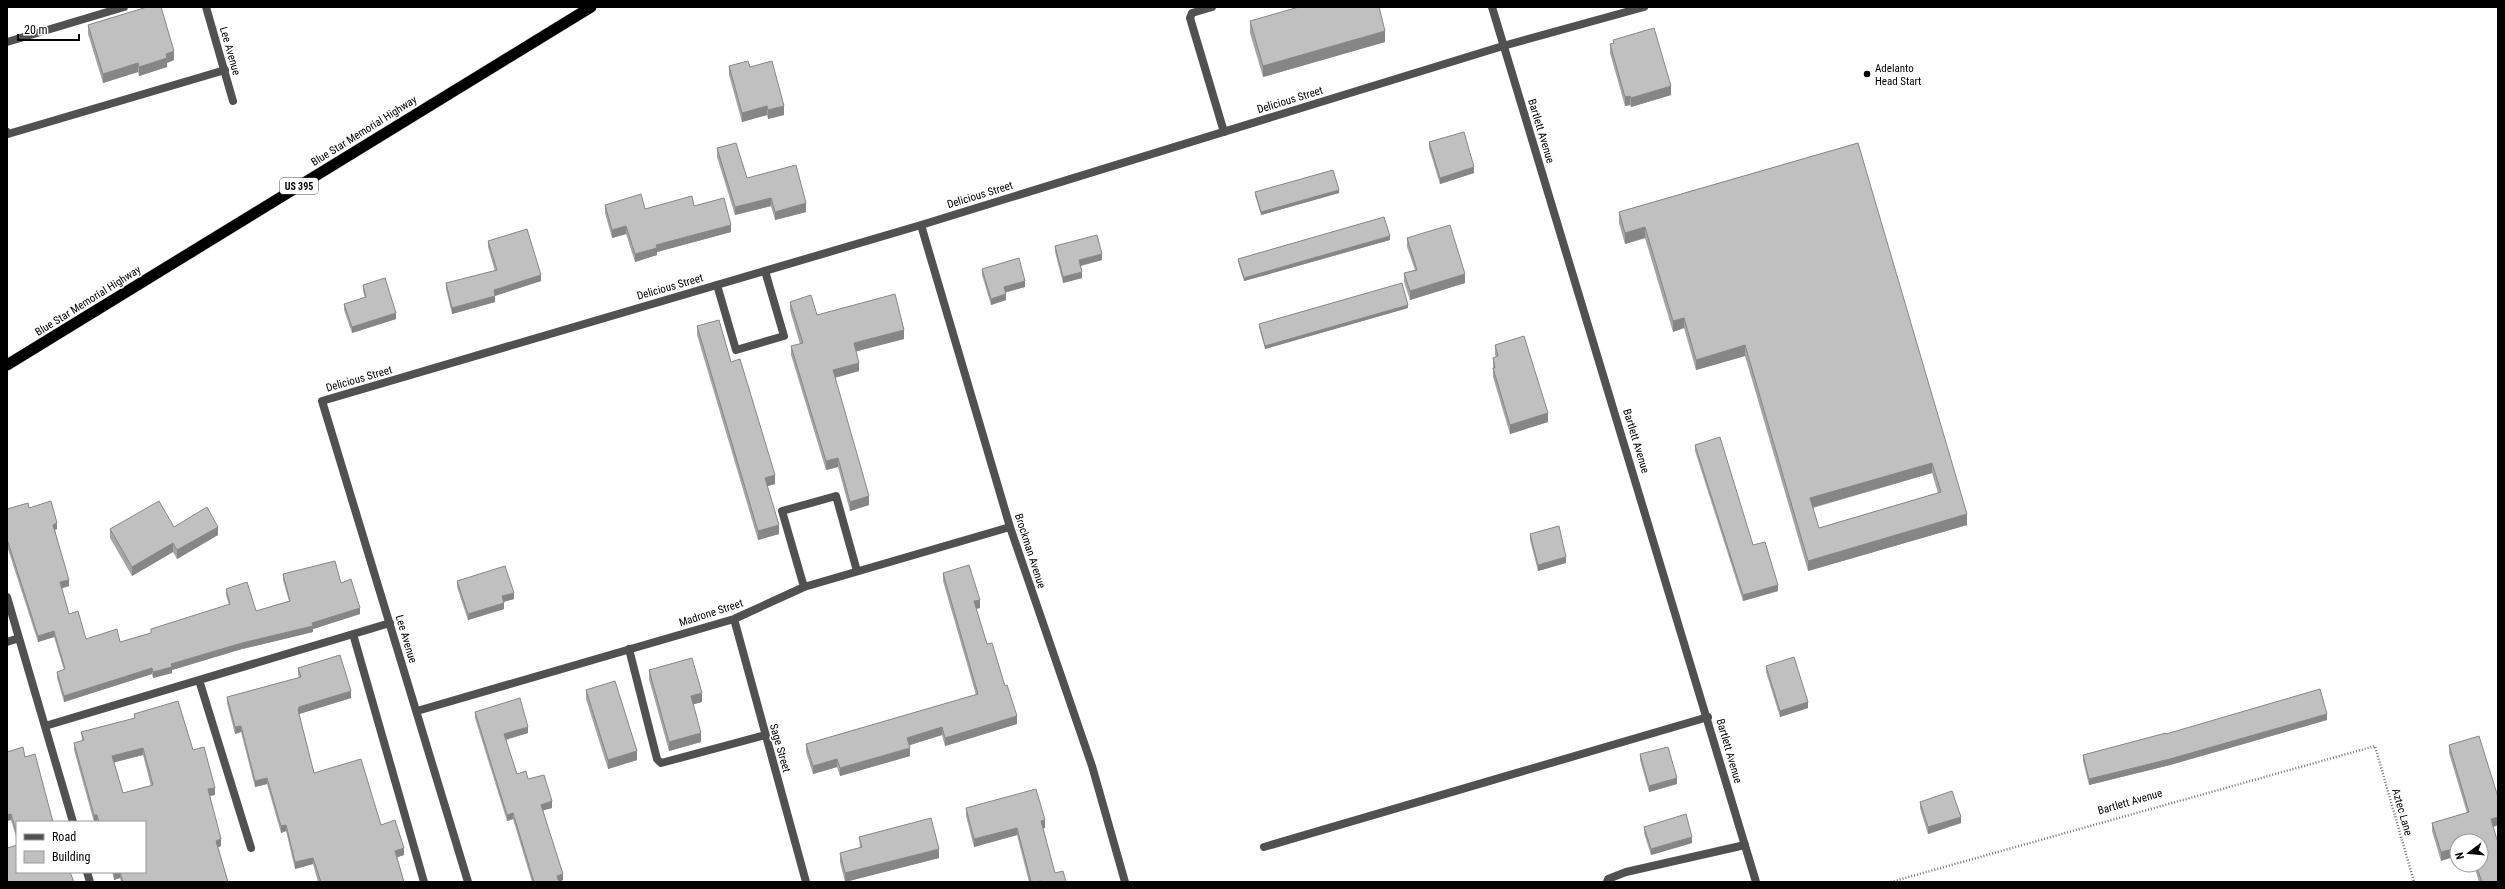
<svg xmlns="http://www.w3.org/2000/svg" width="2505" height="889" font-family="'Roboto Condensed',sans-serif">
	<rect width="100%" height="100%" fill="#fff"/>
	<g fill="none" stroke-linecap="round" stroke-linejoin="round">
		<g stroke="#dbdbdb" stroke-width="12">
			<path id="trunk" d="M 7,365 L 591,7"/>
		</g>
		<path stroke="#737373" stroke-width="2.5" stroke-dasharray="1 2" stroke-linecap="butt" d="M 1891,882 L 2375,746 L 2414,882"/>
		<path stroke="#515151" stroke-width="8" d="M 1212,7 L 1192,13 L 1190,18 L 1224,132
			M 7,42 L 124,7
			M 7,132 L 8,134 L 225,70
			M 717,285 L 736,350 L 784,336 L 765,271
			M 804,587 L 782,511 L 836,496 L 857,571
			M 7,597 L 73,822
			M 353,634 L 424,882
			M 7,642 L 19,638
			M 629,649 L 657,759 L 661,763 L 765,735
			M 199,680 L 251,848
			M 45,726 L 390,623
			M 1264,847 L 1708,717
			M 87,872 L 90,882
			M 1607,882 L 1608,879 L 1626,872 L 1745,845"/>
		<path stroke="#515151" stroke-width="8" d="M 206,7 L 233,101
			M 921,225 L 1010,527 L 1092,766 L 1125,882
			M 734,619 L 806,882
			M 417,711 L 734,619 L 804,587 L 1010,527
			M 468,882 L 322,401 L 921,225 L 1503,46 L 1644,7"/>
		<path stroke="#515151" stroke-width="8" d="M 1492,7 L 1756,882"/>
		<use href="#trunk" stroke="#000" stroke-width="11"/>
	</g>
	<path fill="#a5a5a5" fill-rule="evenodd" d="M 1250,21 L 1385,42 L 1263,77 L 1250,33 Z
		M 88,25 L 174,60 L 167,63 L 167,67 L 139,76 L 138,72 L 103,83 L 88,34 Z
		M 1613,40 L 1671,95 L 1631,107 L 1630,105 L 1625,106 L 1610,53 L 1610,44 L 1613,43 Z
		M 729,66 L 750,67 L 784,115 L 768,119 L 767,115 L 742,122 L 729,75 Z
		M 1429,142 L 1474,173 L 1440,184 L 1429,148 Z
		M 1858,143 L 1967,525 L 1808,571 L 1745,356 L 1696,370 L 1684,328 L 1673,332 L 1645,238 L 1625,244 L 1619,223 L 1619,212 ZM 1932,473 L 1938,493 L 1819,528 L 1813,508 Z
		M 717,148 L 747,178 L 806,212 L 775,220 L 771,206 L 735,215 L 717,157 Z
		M 1255,192 L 1339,193 L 1261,215 L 1255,195 Z
		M 605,205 L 645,209 L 694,206 L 731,232 L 657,252 L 657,255 L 635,262 L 626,234 L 612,238 L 605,213 Z
		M 1407,238 L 1465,283 L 1410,300 L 1404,282 L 1404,273 L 1415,270 L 1407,247 Z
		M 1390,240 L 1244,281 L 1238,262 L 1238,259 Z
		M 488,241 L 541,281 L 495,296 L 495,302 L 452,314 L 446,289 L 446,283 L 495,271 L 488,247 Z
		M 1055,246 L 1102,260 L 1081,266 L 1082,278 L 1063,283 L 1055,252 Z
		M 982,269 L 1025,287 L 1005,292 L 1006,300 L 991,305 L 982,275 Z
		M 363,285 L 396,319 L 352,333 L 344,310 L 344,304 L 365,298 L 363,291 Z
		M 790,302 L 817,315 L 904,339 L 856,351 L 859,371 L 835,378 L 869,505 L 850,511 L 838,467 L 826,470 L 791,355 L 791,346 L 800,344 L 790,310 Z
		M 1408,308 L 1265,349 L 1259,327 L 1259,324 Z
		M 697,326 L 731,362 L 775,484 L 767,486 L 779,534 L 758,540 L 697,335 Z
		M 1495,345 L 1548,422 L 1510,434 L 1493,377 L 1493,358 L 1496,357 L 1495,354 Z
		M 1695,445 L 1778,591 L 1743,601 L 1695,451 Z
		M 29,508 L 57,529 L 55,530 L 69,586 L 62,588 L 69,614 L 86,639 L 120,642 L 151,633 L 151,629 L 229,605 L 226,595 L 226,589 L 256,611 L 289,601 L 283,580 L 283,574 L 341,583 L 360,614 L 313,629 L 313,632 L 242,649 L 172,670 L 172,673 L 153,678 L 152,674 L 64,702 L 57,678 L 57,672 L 64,670 L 54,637 L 38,642 L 7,546 L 7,509 Z
		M 174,527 L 218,535 L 177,559 L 173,552 L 132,576 L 110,538 L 110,529 Z
		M 1530,534 L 1566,563 L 1538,571 L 1530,540 Z
		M 943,573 L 980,608 L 976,609 L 987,644 L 1005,686 L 1017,724 L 945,746 L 942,735 L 909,745 L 910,756 L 840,776 L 837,767 L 813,774 L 806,752 L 806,744 L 976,695 L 943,581 Z
		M 457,581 L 514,599 L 504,602 L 504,609 L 468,620 L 457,587 Z
		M 1766,666 L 1808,708 L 1780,717 L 1766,672 Z
		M 298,668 L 351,698 L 299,714 L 314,773 L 381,825 L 404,855 L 397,857 L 404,882 L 318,882 L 313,864 L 295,869 L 286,831 L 281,833 L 267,784 L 255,787 L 241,732 L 235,734 L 227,703 L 227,697 L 299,678 L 298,674 Z
		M 649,670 L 702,702 L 693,704 L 701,742 L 669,751 L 649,679 Z
		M 586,690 L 637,760 L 608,769 L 586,699 Z
		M 475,712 L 528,733 L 506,740 L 517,774 L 528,779 L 552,808 L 543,810 L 563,880 L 559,882 L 532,882 L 513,819 L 507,821 L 475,718 Z
		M 134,714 L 193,750 L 215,795 L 210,796 L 221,846 L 218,847 L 228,882 L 121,882 L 120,878 L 114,880 L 112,872 L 145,872 L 145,822 L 94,822 L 74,750 L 74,743 L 82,741 L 81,732 L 134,719 ZM 143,755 L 151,786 L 123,793 L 114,762 Z
		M 2327,720 L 2170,765 L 2089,785 L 2083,761 L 2083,755 L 2166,734 Z
		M 2449,745 L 2493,827 L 2498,882 L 2479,882 L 2474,865 L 2481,865 L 2481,841 L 2457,841 L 2441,861 L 2432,831 L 2432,823 L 2467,813 L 2449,753 Z
		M 7,752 L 17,822 L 17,840 L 11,820 L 7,821 Z
		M 1640,754 L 1677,784 L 1649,792 L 1640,760 Z
		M 1920,802 L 1961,823 L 1928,834 L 1920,808 Z
		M 966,808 L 1045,828 L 1043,828 L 1055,873 L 1066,882 L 1029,882 L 1017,835 L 974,847 L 966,816 Z
		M 1644,827 L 1692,843 L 1651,855 L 1644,833 Z
		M 859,837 L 939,858 L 845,882 L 840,862 L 840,853 L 860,848 Z"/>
	<path fill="#868686" d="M 1385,31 L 1385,42 L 1263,77 L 1263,66 Z
		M 174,51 L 174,60 L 167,63 L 167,67 L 139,76 L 139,67 L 166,54 Z
		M 138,63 L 138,72 L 103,83 L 103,74 Z
		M 1671,86 L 1671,95 L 1631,107 L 1631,98 Z
		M 1630,96 L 1630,105 L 1625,106 L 1625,97 Z
		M 767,106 L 767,115 L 742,122 L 742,113 Z
		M 784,106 L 784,115 L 768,119 L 768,110 Z
		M 1474,167 L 1474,173 L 1440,184 L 1440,178 Z
		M 1339,190 L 1339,193 L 1261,215 L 1261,212 Z
		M 771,198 L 771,206 L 735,215 L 735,207 Z
		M 806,203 L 806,212 L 775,220 L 775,212 Z
		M 731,225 L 731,232 L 657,252 L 657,255 L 635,262 L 635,254 L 656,245 Z
		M 626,226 L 626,234 L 612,238 L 612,230 Z
		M 1645,227 L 1645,238 L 1625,244 L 1625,233 Z
		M 1390,236 L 1390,240 L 1244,281 L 1244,278 Z
		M 1102,254 L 1102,260 L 1079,266 L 1079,260 Z
		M 1082,272 L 1082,278 L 1063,283 L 1063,277 Z
		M 1465,274 L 1465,283 L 1410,300 L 1410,291 Z
		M 541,275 L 541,281 L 494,296 L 494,290 Z
		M 1025,281 L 1025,287 L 1004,293 L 1004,287 Z
		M 1006,294 L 1006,300 L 991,305 L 991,299 Z
		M 495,296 L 495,302 L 452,314 L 452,308 Z
		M 1408,305 L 1408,308 L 1265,349 L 1265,346 Z
		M 396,313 L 396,319 L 352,333 L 352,327 Z
		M 1684,318 L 1684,328 L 1673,332 L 1673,321 Z
		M 904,330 L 904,339 L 854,352 L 854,343 Z
		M 1745,345 L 1745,356 L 1696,370 L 1696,360 Z
		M 859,363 L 859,371 L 833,378 L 833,370 Z
		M 1548,413 L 1548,422 L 1510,434 L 1510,425 Z
		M 838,458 L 838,467 L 826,470 L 826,461 Z
		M 1932,463 L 1932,473 L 1810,508 L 1810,498 Z
		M 775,475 L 775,484 L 765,487 L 765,478 Z
		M 869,496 L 869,505 L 850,511 L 850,502 Z
		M 1967,514 L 1967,525 L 1808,571 L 1808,561 Z
		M 57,523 L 57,529 L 53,531 L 53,525 Z
		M 779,525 L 779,534 L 758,540 L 758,531 Z
		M 218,527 L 218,535 L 177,559 L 177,550 Z
		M 173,543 L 173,552 L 132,576 L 132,567 Z
		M 1566,557 L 1566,563 L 1538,571 L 1538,565 Z
		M 69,580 L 69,586 L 60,589 L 60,582 Z
		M 1778,585 L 1778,591 L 1743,601 L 1743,595 Z
		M 514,593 L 514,599 L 502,602 L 502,596 Z
		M 980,600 L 980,608 L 974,609 L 974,601 Z
		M 504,603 L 504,609 L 468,620 L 468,614 Z
		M 360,608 L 360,614 L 313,629 L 313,632 L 242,649 L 172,670 L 172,673 L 153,678 L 153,672 L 171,664 L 242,643 Z
		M 54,631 L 54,637 L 38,642 L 38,636 Z
		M 152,668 L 152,674 L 64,702 L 64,696 Z
		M 351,691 L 351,698 L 299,714 L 298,710 L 299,707 Z
		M 702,693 L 702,702 L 691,705 L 691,696 Z
		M 1808,702 L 1808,708 L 1780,717 L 1780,711 Z
		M 2327,714 L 2327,720 L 2170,765 L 2089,785 L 2089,779 Z
		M 1017,716 L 1017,724 L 945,746 L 945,738 Z
		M 241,726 L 241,732 L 235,734 L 235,727 Z
		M 528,727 L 528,733 L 504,740 L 504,734 Z
		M 942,727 L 942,735 L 907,746 L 907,738 Z
		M 701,733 L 701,742 L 669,751 L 669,742 Z
		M 143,748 L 143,755 L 112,763 L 112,756 Z
		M 910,748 L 910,756 L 840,776 L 840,768 Z
		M 637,751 L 637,760 L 608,769 L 608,760 Z
		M 837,759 L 837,767 L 813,774 L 813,766 Z
		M 267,778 L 267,784 L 255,787 L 255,781 Z
		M 1677,778 L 1677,784 L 1649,792 L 1649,786 Z
		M 215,788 L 215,795 L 208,796 L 208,789 Z
		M 552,801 L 552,808 L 541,811 L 541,805 Z
		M 513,813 L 513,819 L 507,821 L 507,815 Z
		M 11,814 L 11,820 L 7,821 L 7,815 Z
		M 94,815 L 97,815 L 97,822 L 94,822 Z
		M 1961,817 L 1961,823 L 1928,834 L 1928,827 Z
		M 2498,817 L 2498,825 L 2491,828 L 2491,819 Z
		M 1045,820 L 1045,828 L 1041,829 L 1041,821 Z
		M 286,825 L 286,831 L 281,833 L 281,826 Z
		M 1017,828 L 1017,835 L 974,847 L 974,839 Z
		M 1692,837 L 1692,843 L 1651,855 L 1651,849 Z
		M 221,839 L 221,846 L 216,848 L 216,841 Z
		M 404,848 L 404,855 L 395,858 L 395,851 Z
		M 2457,848 L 2457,856 L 2441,861 L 2441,852 Z
		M 939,849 L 939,858 L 845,882 L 845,873 Z
		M 313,858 L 313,864 L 295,869 L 295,862 Z
		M 117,872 L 120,872 L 120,878 L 114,880 L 114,873 Z
		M 563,874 L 563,880 L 558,882 L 557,876 Z"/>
	<path fill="#c0c0c0" stroke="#868686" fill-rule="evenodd" d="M 147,7 L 161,7 L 174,51 L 166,54 L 167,58 L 139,67 L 138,63 L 103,74 L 88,25 Z
		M 1299,7 L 1379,7 L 1385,31 L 1263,66 L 1250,21 Z
		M 1654,28 L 1671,86 L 1631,98 L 1630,96 L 1625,97 L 1610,44 L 1614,43 L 1613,40 Z
		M 748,61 L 750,67 L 772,61 L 784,106 L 768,110 L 767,106 L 742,113 L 729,66 Z
		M 1464,132 L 1474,167 L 1440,178 L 1429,142 Z
		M 736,143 L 747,178 L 796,165 L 806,203 L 775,212 L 771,198 L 735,207 L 717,148 Z
		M 1858,143 L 1967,514 L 1808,561 L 1745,345 L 1696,360 L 1684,318 L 1673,321 L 1645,227 L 1625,233 L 1619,212 ZM 1932,463 L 1941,492 L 1819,528 L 1810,498 Z
		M 1333,170 L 1339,190 L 1261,212 L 1255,192 Z
		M 641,194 L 645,209 L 692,196 L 694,206 L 724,198 L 731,225 L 656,245 L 657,248 L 635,254 L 626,226 L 612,230 L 605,205 Z
		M 1384,217 L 1390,236 L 1244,278 L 1238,259 Z
		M 1450,225 L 1465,274 L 1410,291 L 1404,273 L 1417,270 L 1407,238 Z
		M 527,229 L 541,275 L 494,290 L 495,296 L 452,308 L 446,283 L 497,270 L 488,241 Z
		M 1097,235 L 1102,254 L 1079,260 L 1082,272 L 1063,277 L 1055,246 Z
		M 1019,258 L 1025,281 L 1004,287 L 1006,294 L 991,299 L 982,269 Z
		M 385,278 L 396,313 L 352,327 L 344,304 L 366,297 L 363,285 Z
		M 1402,283 L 1408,305 L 1265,346 L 1259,324 Z
		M 895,294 L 904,330 L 854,343 L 859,363 L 833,370 L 869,496 L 850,502 L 838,458 L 826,461 L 806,396 L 791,346 L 803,343 L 790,302 L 811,295 L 817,315 Z
		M 719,320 L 731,362 L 740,359 L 775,475 L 765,478 L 779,525 L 758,531 L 697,326 Z
		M 1524,336 L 1548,413 L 1510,425 L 1493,368 L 1495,368 L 1493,358 L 1498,356 L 1495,345 Z
		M 1720,437 L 1753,545 L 1765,542 L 1778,585 L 1743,595 L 1695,445 Z
		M 51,501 L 57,523 L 53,525 L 69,580 L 60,582 L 69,614 L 78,611 L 86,639 L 117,629 L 120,642 L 151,633 L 151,629 L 230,604 L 226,589 L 247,582 L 256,611 L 290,601 L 283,574 L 335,561 L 341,583 L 351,579 L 360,608 L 312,623 L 313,626 L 242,643 L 171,664 L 172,667 L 153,672 L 152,668 L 64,696 L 57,672 L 65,669 L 54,631 L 38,636 L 7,539 L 7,509 L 28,503 L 29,508 Z
		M 159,501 L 174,527 L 207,507 L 218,527 L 177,550 L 173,543 L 132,567 L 110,529 Z
		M 1559,526 L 1566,557 L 1538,565 L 1530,534 Z
		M 969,565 L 980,600 L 974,601 L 987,644 L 992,643 L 1005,686 L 1007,685 L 1017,716 L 945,738 L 942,727 L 907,738 L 910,748 L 840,768 L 837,759 L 813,766 L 806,744 L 978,694 L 943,573 Z
		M 505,566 L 514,593 L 502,596 L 504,603 L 468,614 L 457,581 Z
		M 340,655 L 351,691 L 299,707 L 298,710 L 314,773 L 361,759 L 381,825 L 395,820 L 404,848 L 395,851 L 404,882 L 321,882 L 313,858 L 295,862 L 286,825 L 281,826 L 267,778 L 255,781 L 241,726 L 235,727 L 227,697 L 301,677 L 298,668 Z
		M 1794,657 L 1808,702 L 1780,711 L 1766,666 Z
		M 692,658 L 702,693 L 691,696 L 701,733 L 669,742 L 649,670 Z
		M 615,681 L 637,751 L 608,760 L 586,690 Z
		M 2320,689 L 2327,714 L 2170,759 L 2089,779 L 2083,755 L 2166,733 L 2166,734 Z
		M 520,698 L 528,727 L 504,734 L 517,774 L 526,771 L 528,779 L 544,775 L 552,801 L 541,805 L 563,874 L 557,876 L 559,882 L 534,882 L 513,813 L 507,815 L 475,712 Z
		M 178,701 L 193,750 L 204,747 L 215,788 L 208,789 L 221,839 L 216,841 L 228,882 L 123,882 L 120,872 L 145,872 L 145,822 L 99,822 L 97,815 L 94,815 L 74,743 L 84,740 L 81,732 L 135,718 L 134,714 ZM 143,748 L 153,785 L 123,793 L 112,756 Z
		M 2479,736 L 2498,797 L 2498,817 L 2491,819 L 2498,843 L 2498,882 L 2482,882 L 2476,865 L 2481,865 L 2481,841 L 2457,841 L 2457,848 L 2441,852 L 2432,823 L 2469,812 L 2449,745 Z
		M 23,747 L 25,757 L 35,754 L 53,822 L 17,822 L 17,834 L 11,814 L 7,815 L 7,752 Z
		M 1668,747 L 1677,778 L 1649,786 L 1640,754 Z
		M 1036,789 L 1045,820 L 1041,821 L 1055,873 L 1063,871 L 1066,882 L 1041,882 L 1041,881 L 1035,882 L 1031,882 L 1017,828 L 974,839 L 966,808 Z
		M 1952,791 L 1961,817 L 1928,827 L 1920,802 Z
		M 1686,814 L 1692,837 L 1651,849 L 1644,827 Z
		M 931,818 L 939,849 L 845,873 L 840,853 L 862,847 L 859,837 Z
		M 17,845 L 17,872 L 70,872 L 74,882 L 7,882 L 7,848 Z"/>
	<circle fill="#000" stroke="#fff" stroke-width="1.5" cx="1867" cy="74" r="4"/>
	<g text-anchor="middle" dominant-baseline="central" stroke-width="3.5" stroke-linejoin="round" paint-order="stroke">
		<rect fill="#fff" stroke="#4c4c4c" stroke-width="1" x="280" y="178" width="38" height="16" rx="3"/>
		<g font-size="10" font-weight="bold" fill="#000">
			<text x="299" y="186">US 395</text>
		</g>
		<g font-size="11" fill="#000" stroke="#fff">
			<text transform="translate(230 51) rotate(74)">Lee Avenue</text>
			<text transform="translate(1290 100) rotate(-17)">Delicious Street</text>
			<text transform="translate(364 131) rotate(-32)">Blue Star Memorial Highway</text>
			<text transform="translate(1541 131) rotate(73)">Bartlett Avenue</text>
			<text transform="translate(980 195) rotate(-17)">Delicious Street</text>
			<text transform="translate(670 287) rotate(-16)">Delicious Street</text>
			<text transform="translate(88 301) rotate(-32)">Blue Star Memorial Highway</text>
			<text transform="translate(359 379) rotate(-16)">Delicious Street</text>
			<text transform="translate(1636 441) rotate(73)">Bartlett Avenue</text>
			<text transform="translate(1030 551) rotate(72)">Brockman Avenue</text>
			<text transform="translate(711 613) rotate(-18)">Madrone Street</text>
			<text transform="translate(406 639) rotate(73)">Lee Avenue</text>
			<text transform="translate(780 748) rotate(74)">Sage Street</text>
			<text transform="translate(1729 751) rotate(74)">Bartlett Avenue</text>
			<text transform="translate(2130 802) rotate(-16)">Bartlett Avenue</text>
			<text transform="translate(2402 812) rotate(74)">Aztec Lane</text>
		</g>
		<g font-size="11" fill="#000" stroke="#fff" text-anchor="start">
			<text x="1875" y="68">Adelanto<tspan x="1875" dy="13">Head Start</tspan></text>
		</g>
	</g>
	<rect width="2505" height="889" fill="none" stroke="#000000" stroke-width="16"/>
	<rect x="16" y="821" width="130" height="52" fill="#ffffff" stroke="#999999"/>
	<rect x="24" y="834" width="20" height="6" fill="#515151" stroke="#999999"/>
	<text x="52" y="841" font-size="12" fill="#000000">Road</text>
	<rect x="24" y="851" width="20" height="12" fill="#c0c0c0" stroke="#999999"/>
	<text x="52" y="861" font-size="12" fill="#000000">Building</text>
	<g transform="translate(2469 853) rotate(254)"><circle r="19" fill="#ffffff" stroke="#999999"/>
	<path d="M0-3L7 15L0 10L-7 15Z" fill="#000000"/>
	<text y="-6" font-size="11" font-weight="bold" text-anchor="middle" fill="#000000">N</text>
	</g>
	<path d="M18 34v6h61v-6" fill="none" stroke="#000000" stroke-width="2"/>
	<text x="24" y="34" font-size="12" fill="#000000" stroke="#ffffff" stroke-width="3" paint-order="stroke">20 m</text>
</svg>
